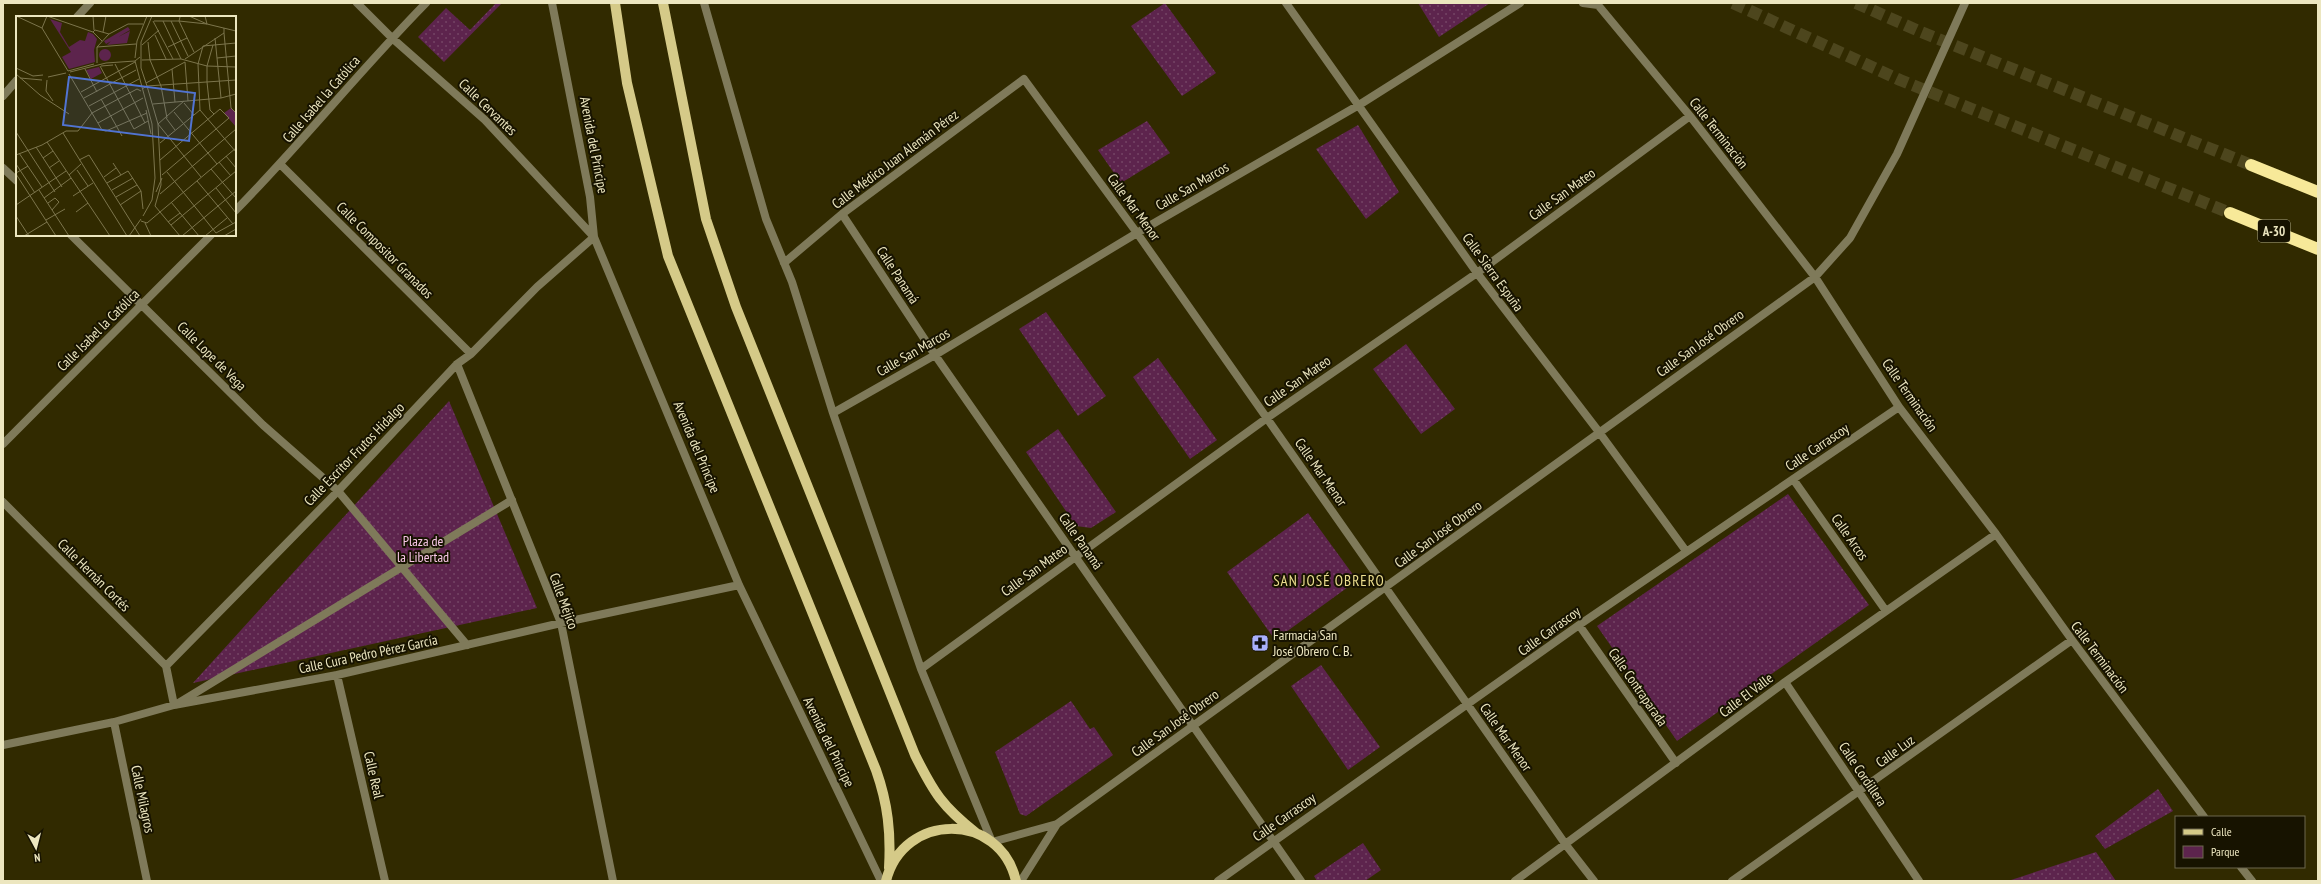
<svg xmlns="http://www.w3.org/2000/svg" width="2321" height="884" font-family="'PT Sans Narrow',sans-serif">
	<defs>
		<pattern id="green-dots" width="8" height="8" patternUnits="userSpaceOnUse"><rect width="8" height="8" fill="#5d244d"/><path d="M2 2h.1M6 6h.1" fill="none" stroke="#744465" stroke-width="1.8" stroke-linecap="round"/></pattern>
	</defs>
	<rect width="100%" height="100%" fill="#312a00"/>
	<path fill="url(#green-dots)" d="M 496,3 L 502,3 L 444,62 L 418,37 L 446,8 L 470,30 Z
		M 1165,3 L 1216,73 L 1182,96 L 1131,26 Z
		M 1418,3 L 1490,3 L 1439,37 Z
		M 1147,121 L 1170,153 L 1121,183 L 1098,150 Z
		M 1358,125 L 1399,192 L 1366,219 L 1316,149 Z
		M 1046,312 L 1106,396 L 1078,416 L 1019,329 Z
		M 1406,344 L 1455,409 L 1421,434 L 1373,369 Z
		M 1158,358 L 1217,440 L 1190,459 L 1133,377 Z
		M 449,401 L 537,608 L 193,683 Z
		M 1058,429 L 1116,512 L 1091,528 L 1076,526 L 1026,452 Z
		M 1788,494 L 1869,605 L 1677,741 L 1597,626 Z
		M 1308,513 L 1354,576 L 1355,582 L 1275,640 L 1227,572 Z
		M 1321,665 L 1380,747 L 1348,770 L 1291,686 Z
		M 1071,701 L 1090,729 L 1094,727 L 1113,755 L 1026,816 L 1020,814 L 995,752 Z
		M 2158,789 L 2173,811 L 2105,849 L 2095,836 Z
		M 1363,843 L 1381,870 L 1365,881 L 1317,881 L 1314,876 Z
		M 2096,852 L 2116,881 L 2008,881 Z"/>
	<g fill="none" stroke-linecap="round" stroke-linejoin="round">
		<path stroke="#4d461d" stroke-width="12" stroke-dasharray="12 6" stroke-linecap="butt" d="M 1733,3 L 1900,80 L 2230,213
			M 1856,3 L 1921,32 L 2251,165"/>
		<path stroke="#7f7a5a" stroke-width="8" d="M 338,491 L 467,645
			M 177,704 L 512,500"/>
		<path stroke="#7f7a5a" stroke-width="8" d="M 552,3 L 590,197 L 594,237 L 739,585 L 881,881
			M 704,3 L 766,219 L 792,282 L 833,413 L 921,669 L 992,842 L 1057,824 L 1815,277 L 1850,238 L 1897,154 L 1965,3
			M 1286,3 L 1477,273 L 1599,432 L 1686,551
			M 1583,3 L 1598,5 L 1690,116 L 1815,277 L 1899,407 L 1996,534 L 2072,640 L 2204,817
			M 77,17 L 90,3
			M 3,96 L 17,80
			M 281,165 L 471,354
			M 3,168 L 17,181
			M 235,211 C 301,144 360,70 426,3
			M 842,214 L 935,355 L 1301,881
			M 71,235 L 263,425 L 338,491
			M 784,263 L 842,214 L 1024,79 L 1137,233 L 1566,845 L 1594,881
			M 457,364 L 561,623 L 613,881
			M 833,413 L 935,355 L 1137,233 L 1359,105 L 1520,3
			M 3,444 L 211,235
			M 1793,479 L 1886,611
			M 3,502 L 166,666
			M 1579,625 L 1676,763
			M 921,669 L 1267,418 L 1477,273 L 1690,116
			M 337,675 L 385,881
			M 1785,682 L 1919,881
			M 174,705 L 166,666 L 338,491 L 457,364 L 471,354 L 537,287 L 594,237 L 485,120 L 392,38 L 357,3
			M 114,722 L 147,881
			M 3,745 L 114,722 L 174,705 L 337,675 L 561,623 L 739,585
			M 2241,867 L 2252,881
			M 1021,881 L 1057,824
			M 1218,881 L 1579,625 L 1899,407
			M 1515,881 L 1785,682 L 1996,534
			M 1732,881 L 2072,640"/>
		<path stroke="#d5ca88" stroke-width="10" d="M 615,3 L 627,83 L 668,256 L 876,770 C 888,804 891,833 889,868
			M 663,3 L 706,219 L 736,307 L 915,755 C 934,793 942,806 976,833
			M 886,881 C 903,812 1000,811 1016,881"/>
		<path stroke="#f7e999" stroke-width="12" d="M 2251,165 L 2318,192
			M 2230,213 L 2318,249"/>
	</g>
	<defs>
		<g id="pharmacy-square" transform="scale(0.9)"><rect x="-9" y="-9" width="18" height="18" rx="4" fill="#a9b0fc" stroke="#171300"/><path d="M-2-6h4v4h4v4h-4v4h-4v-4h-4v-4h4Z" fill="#111"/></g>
	</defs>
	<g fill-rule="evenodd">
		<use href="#pharmacy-square" x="1260" y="643"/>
	</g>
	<g text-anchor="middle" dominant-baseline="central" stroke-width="4" stroke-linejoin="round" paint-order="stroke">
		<rect fill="#171300" stroke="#aca786" stroke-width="1" x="2258" y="220" width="32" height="22" rx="3"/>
		<g font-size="13" font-weight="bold" fill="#ece6bf">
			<text x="2274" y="231">A-30</text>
		</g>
		<g font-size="14" fill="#ece6bf" stroke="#171300">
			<text transform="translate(321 99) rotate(-49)">Calle Isabel la Católica</text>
			<text transform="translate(488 107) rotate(44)">Calle Cervantes</text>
			<text transform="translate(1719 133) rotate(52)">Calle Terminación</text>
			<text transform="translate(594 145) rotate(79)">Avenida del Príncipe</text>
			<text transform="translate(895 159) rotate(-37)">Calle Médico Juan Alemán Pérez</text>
			<text transform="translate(1192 186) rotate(-30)">Calle San Marcos</text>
			<text transform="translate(1562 194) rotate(-36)">Calle San Mateo</text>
			<text transform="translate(1134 207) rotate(54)">Calle Mar Menor</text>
			<text transform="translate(385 250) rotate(45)">Calle Compositor Granados</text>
			<text transform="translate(1493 272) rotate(54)">Calle Sierra Espuña</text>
			<text transform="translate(898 275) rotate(57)">Calle Panamá</text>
			<text transform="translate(98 330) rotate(-45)">Calle Isabel la Católica</text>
			<text transform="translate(1700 343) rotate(-36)">Calle San José Obrero</text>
			<text transform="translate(913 352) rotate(-30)">Calle San Marcos</text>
			<text transform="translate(212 356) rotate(45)">Calle Lope de Vega</text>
			<text transform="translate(1297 381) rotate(-35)">Calle San Mateo</text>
			<text transform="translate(1910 395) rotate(55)">Calle Terminación</text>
			<text transform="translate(697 447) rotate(67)">Avenida del Príncipe</text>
			<text transform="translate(1817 447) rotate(-34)">Calle Carrascoy</text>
			<text transform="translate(354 454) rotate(-46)">Calle Escritor Frutos Hidalgo</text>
			<text transform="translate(1321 472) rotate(55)">Calle Mar Menor</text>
			<text transform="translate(1438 534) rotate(-36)">Calle San José Obrero</text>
			<text transform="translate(1850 537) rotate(55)">Calle Arcos</text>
			<text transform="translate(1081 541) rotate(55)">Calle Panamá</text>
			<text transform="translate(1034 570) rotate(-36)">Calle San Mateo</text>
			<text transform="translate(94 575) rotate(45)">Calle Hernán Cortés</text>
			<text transform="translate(564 601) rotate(70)">Calle Méjico</text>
			<text transform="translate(1549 631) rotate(-36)">Calle Carrascoy</text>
			<text transform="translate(368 654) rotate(-12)">Calle Cura Pedro Pérez García</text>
			<text transform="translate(2100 657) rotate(53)">Calle Terminación</text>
			<text transform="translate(1638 687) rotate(55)">Calle Contraparada</text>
			<text transform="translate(1746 695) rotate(-37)">Calle El Valle</text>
			<text transform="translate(1175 723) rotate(-36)">Calle San José Obrero</text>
			<text transform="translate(1506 737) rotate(55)">Calle Mar Menor</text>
			<text transform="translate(829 742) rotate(64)">Avenida del Príncipe</text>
			<text transform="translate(1895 751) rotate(-36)">Calle Luz</text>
			<text transform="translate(1863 774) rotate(56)">Calle Cordillera</text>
			<text transform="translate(374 775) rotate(77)">Calle Real</text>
			<text transform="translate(143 799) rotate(78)">Calle Milagros</text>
			<text transform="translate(1284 817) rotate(-35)">Calle Carrascoy</text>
		</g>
		<g font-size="14" fill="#f9c7e7" stroke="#171300">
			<text x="423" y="541">Plaza de<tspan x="423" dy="16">la Libertad</tspan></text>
		</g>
		<g font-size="14" fill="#ece6bf" stroke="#171300" text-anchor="start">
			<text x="1273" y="635">Farmacia San<tspan x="1273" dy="16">José Obrero C. B.</tspan></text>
		</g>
		<g font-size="15" letter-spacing="1" fill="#ecde8e" stroke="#171300">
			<text x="1329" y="580">SAN JOSÉ OBRERO</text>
		</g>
	</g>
	<g transform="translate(16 16)">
		<rect width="220" height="220" fill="#312a00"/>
		<path d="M 34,3 L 46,7 L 44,16 L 53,31 L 64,24 L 69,25 L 72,16 L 77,18 L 81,23 L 78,34 L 79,46 L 53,53 L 46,41 L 55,36 ZM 112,11 L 114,14 L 90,28 L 88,25 ZM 114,15 L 111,27 L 91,29 L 96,24 ZM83 39a6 6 0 1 1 12 0a6 6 0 1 1-12 0ZM 83,51 L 86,57 L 75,63 L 70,54 ZM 215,92 L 220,97 L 220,111 L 208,97 Z" fill="#5d244d"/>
		<path fill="none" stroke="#7c754c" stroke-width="1" d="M 0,0 L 26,12M 31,0 L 77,16 L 86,25M 77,0 L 78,14M 173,0 L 191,8 L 220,15M 164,1 L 163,5 L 178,36M 137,5 L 157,43M 138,5 L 163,5 L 191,8 L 189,0M 147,5 L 165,43M 155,5 L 172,40M 26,12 L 52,55M 26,12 L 31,0M 77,16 L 79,14 L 93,18M 87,16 L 90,0M 208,17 L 215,92 L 220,97M 139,19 L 150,43M 199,22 L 205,82M 132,26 L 134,44 L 145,70 L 151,102M 126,29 L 143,14M 197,29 L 191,50 L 191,66 L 194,94 L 198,98M 81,31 L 120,28M 152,31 L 171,22M 124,41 L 119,45 L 136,108 L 139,162 L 136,184 L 127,200M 119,42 L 121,25 L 131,0M 201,42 L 220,40M 169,43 L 208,17 L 208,12M 126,44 L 165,43 L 191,50 L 220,51M 81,47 L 81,31 L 93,18 L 112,8 L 127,8M 99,48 L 129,107M 84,50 L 118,113 L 132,105M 85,50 L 97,49M 0,52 L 17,60 L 27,59M 69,53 L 81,76M 156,53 L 159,86M 52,55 L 78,48M 54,56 L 90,47 L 119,45M 0,58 L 24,79 L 53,98M 53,58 L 86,114 L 90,115 L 131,97M 32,61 L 50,57M 4,62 L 26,64M 31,64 L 30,75 L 37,85M 130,67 L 169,46 L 172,85M 126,73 L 131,70 L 125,52 L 125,26 L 136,0M 65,76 L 119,46M 68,82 L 120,54M 85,83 L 106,120M 168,85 L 142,108 L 185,161M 168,87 L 178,99M 137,88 L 205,82 L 220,78M 73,90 L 123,63M 130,94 L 135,118M 184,94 L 182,48 L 187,30 L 220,27M 184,94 L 220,136M 158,96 L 201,148M 150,102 L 159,114M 82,107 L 127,82M 0,116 L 39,176M 47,117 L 111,220M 31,126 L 94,220M 144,127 L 184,94M 20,131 L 46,171M 3,137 L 26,171M 0,139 L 26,129 L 50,115 L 62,115 L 76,97 L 121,73 L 125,75M 210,140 L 220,152M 27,142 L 37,135M 63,144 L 73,139 L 124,220M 144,144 L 204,93 L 213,102 L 146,159M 203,146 L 215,160M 97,147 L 105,159M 0,148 L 19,177M 33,152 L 43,145M 195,153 L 220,182M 61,154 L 72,170M 151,156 L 200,217 L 220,206M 0,157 L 12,150M 0,158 L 40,220M 53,159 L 65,148M 88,161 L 100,152M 181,165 L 217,208M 91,167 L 112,155 L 125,175 L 127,193M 200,172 L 220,197M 23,174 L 53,220M 96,174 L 117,162M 140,176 L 146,162M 144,178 L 220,113M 57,180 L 77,167M 100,181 L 121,169M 28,182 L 55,162M 155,186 L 183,220M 32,187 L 39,182 L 43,186 L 36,194M 0,189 L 50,155M 104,189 L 125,175M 60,196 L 72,187M 0,200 L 13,220M 30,204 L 49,193M 125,205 L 131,207 L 220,132M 152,206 L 164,197M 129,207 L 135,220M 155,209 L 220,155M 8,220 L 31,206M 113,220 L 125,203M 164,220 L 139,190 L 145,169 L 142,108 L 131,70 L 220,64M 166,220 L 220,175M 189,220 L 211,202M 208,220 L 220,213"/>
		<path fill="#5174d2" fill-opacity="0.15" stroke="#5174d2" stroke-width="2" d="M 53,61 L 179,77 L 173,125 L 47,109 Z"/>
		<rect width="220" height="220" fill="none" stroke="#ece6bf" stroke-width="2"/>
	</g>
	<rect width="2321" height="884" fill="none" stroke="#ece6bf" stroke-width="8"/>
	<rect x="2175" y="816" width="130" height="52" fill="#171300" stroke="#6c674c"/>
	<rect x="2183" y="829" width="20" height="6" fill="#d5ca88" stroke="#6c674c"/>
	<text x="2211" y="836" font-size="12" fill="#ece6bf">Calle</text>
	<rect x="2183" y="846" width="20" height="12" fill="#5d244d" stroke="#6c674c"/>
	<text x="2211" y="856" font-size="12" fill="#ece6bf">Parque</text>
	<g transform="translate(36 848) rotate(173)" stroke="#171300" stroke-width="3" paint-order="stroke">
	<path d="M0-3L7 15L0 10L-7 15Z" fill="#ece6bf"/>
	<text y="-6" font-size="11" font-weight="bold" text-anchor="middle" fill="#ece6bf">N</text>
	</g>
</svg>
